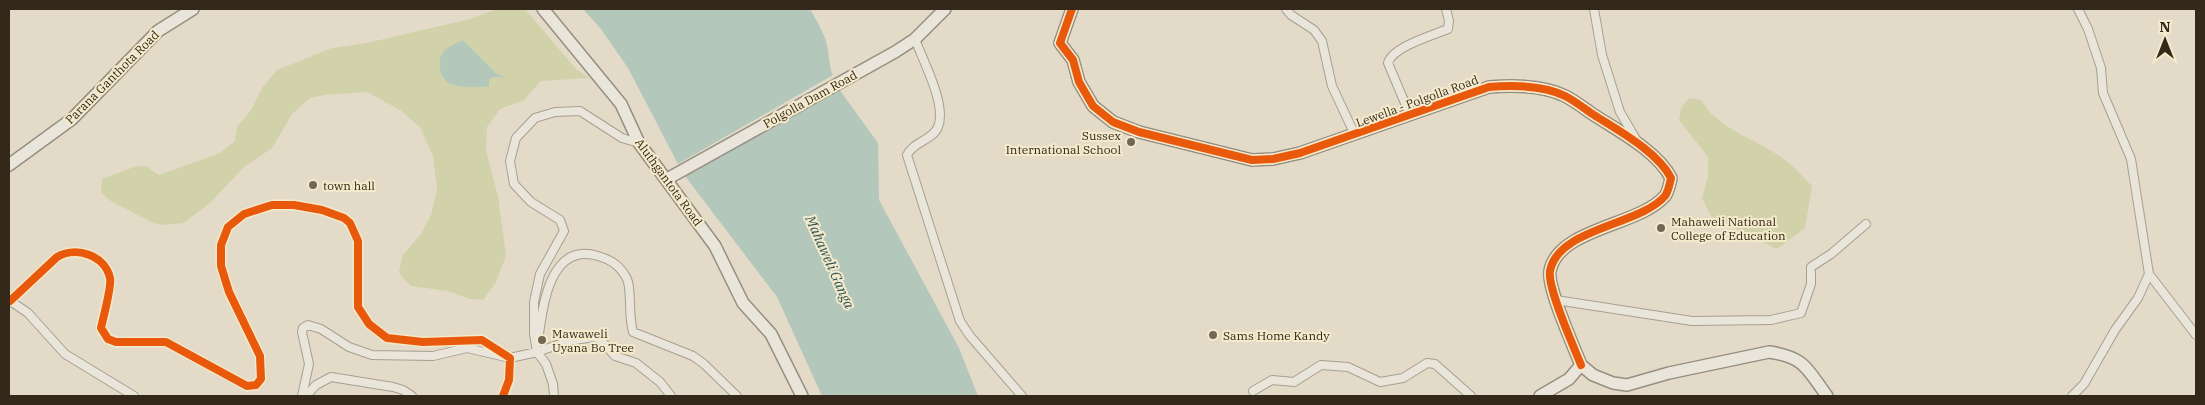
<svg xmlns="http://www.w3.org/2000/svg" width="2205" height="405" font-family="'IBM Plex Serif',serif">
	<rect width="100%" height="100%" fill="#e3dbc7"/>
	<path fill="#d1d2a9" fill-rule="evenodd" d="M 497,9 L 525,9 L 576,69 L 589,78 L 541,81 L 524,100 L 500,109 L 487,127 L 486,151 L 498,196 L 506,256 L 495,284 L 483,300 L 470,299 L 448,291 L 411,286 L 402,277 L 399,271 L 403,255 L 421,234 L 431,215 L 437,189 L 433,156 L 420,127 L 400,110 L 367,92 L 324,95 L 310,98 L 292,114 L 272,148 L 244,167 L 209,204 L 183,223 L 162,225 L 151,222 L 109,200 L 101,192 L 102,179 L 134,167 L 146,166 L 159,175 L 220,153 L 235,141 L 237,127 L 251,110 L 262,88 L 277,70 L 332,48 L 367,43 L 470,19 ZM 463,40 L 497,74 L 503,78 L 493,77 L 489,80 Z
		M 1689,98 L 1701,100 C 1720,132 1759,139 1786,161 C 1796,168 1804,178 1812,186 L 1805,228 L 1777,249 L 1711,216 L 1702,198 L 1708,176 L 1708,157 L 1679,120 L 1681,108 Z"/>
	<path fill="#b4c7bb" d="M 583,9 L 810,9 C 816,20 824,32 827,45 C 829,54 829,68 833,75 L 678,164 L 628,68 L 601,29 Z
		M 463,40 L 497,74 L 506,78 L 493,77 L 489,80 L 489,86 L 485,87 C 475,87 462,88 453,85 C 440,81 436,63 443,52 C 447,47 457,43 463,40 Z
		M 839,89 L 878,143 L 879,200 L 959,348 L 978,396 L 822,396 L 777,297 L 685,176 Z"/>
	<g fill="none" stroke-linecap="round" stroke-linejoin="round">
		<g stroke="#a79f91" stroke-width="10">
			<path id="street" d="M 1286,9 L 1291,15 L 1314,30 L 1322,41 L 1332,86 L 1355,135
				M 1594,9 L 1602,55 L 1620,112 L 1637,141
				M 915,39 C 923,61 947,105 938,127 C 933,140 913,142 907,155 L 960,321 L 970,336 L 1022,396
				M 1410,115 L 1388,63 C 1392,47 1433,35 1448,29 L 1449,21 L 1446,9
				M 2149,274 L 2196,335
				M 9,300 L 28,313 L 65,354 L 134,396
				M 1556,300 L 1692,321 L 1771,320 L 1801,313 L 1811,284 L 1811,267 L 1831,254 L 1866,224
				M 10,301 L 57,257 C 76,246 105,255 110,278 C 112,286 103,318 101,328 L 108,339 L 116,342 L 166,342 L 247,386 L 256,385 L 261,379 L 260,356 L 229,292 L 221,266 L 221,245 L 228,227 L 244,214 L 272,205 L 294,205 L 322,210 L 344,218 L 350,223 L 358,241 L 358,307 L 369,324 L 387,338 L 423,342 L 482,340 L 510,358 L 509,380 L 503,396
				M 538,342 C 542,309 549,241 598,256 C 611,260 620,265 627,279 C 632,289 628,316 633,332 L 693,356 L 704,364 L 737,396
				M 1253,391 L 1272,380 L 1294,382 L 1321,365 L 1348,367 L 1380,382 L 1403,378 L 1427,363 L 1435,364 L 1471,396
				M 302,396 L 309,364 L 302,332 L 303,328 L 308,325 L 321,329 L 349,347 L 372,355 L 433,356 L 467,348 L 510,358 L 537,352 L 569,341 L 593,337 L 600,339 L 615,356 L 636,363 L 660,382 L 671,396
				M 306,396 L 316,385 L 331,377 L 393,387 L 403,390 L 412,396
				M 554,396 L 553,384 L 546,364 L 537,352 L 534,334 L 534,302 L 540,274 L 564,231 L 560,220 L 531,202 L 514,184 L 510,161 L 516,138 L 535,118 L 555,112 L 580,111 L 622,138 L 639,143
				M 2072,396 L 2084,384 L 2115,330 L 2138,298 L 2149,274 L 2131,159 L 2103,93 L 2101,68 L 2088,29 L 2078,9"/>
		</g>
		<g stroke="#968f81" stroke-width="14">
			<path id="secondary" d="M 543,9 L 621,104 L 639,143 L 715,246 L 743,303 L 771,334 L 802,396
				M 1072,9 L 1060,43 L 1073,60 L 1079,82 L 1093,106 L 1113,122 L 1139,132 L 1252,160 L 1273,159 L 1300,153 L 1489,87 C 1514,85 1543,85 1565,96 C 1575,101 1585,109 1594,115 C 1619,131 1658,152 1671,178 C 1670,183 1668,192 1665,196 C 1639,226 1558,228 1550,271 C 1547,288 1574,347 1581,365
				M 9,165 L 72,119 L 158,31 L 193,9
				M 667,179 L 895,52 L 915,39 L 945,9
				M 1581,365 L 1593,375 L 1613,383 L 1627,385 L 1669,373 L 1769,352 C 1805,357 1807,369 1827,396
				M 1540,396 L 1569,379 L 1581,365"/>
		</g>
		<use href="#street" stroke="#eae5da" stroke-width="8"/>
		<use href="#secondary" stroke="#eae5da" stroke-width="11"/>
		<g stroke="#f5eacb" stroke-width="11">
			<path id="cycleway" d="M 1072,9 L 1060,43 L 1073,60 L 1079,82 L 1093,106 L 1113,122 L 1139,132 L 1252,160 L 1273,159 L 1300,153 L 1489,87 C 1514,85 1543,85 1565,96 C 1575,101 1585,109 1594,115 C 1619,131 1658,152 1671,178 C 1670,183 1668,192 1665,196 C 1639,226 1558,228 1550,271 C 1547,288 1574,347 1581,365
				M 10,301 L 57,257 C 76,246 105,255 110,278 C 112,286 103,318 101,328 L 108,339 L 116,342 L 166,342 L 247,386 L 256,385 L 261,379 L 260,356 L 229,292 L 221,266 L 221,245 L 228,227 L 244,214 L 272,205 L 294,205 L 322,210 L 344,218 L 350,223 L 358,241 L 358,307 L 369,324 L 387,338 L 423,342 L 482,340 L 510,358 L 509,380 L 503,396"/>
		</g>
		<use href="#cycleway" stroke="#e8590c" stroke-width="8"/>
	</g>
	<g fill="#716757" stroke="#f5eacb" stroke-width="2">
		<circle cx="1131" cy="142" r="5"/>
		<circle cx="313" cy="185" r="5"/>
		<circle cx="1661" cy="228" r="5"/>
		<circle cx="1213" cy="335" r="5"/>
		<circle cx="542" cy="340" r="5"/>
	</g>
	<g text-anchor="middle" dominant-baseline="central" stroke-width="4" stroke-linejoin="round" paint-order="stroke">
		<g font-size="12" fill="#34281b" stroke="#f5eacb">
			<text transform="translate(112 77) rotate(-45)">Parana Ganthota Road</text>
			<text transform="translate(810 99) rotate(-29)">Polgolla Dam Road</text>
			<text transform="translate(1417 101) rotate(-20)">Lewella - Polgolla Road</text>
			<text transform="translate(669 182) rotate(54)">Aluthgantota Road</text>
		</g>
		<g font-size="12" fill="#34281b" stroke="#f5eacb" text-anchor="start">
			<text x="1121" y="135" text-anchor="end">Sussex<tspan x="1121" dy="14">International School</tspan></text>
			<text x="323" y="185">town hall</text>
			<text x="1671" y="221">Mahaweli National<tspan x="1671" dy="14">College of Education</tspan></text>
			<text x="552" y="333">Mawaweli<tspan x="552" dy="14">Uyana Bo Tree</tspan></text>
			<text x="1223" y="335">Sams Home Kandy</text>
		</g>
		<g font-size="14" font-style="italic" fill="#295453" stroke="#f5eacb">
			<text transform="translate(830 262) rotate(66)">Mahaweli Ganga</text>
		</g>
	</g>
	<rect width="2205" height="405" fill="none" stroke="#34281b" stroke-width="20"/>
	<g transform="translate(2165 40)" stroke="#f5eacb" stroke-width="4" paint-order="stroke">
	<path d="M0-4L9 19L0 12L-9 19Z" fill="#34281b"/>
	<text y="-8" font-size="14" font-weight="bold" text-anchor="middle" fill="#34281b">N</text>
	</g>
</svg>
